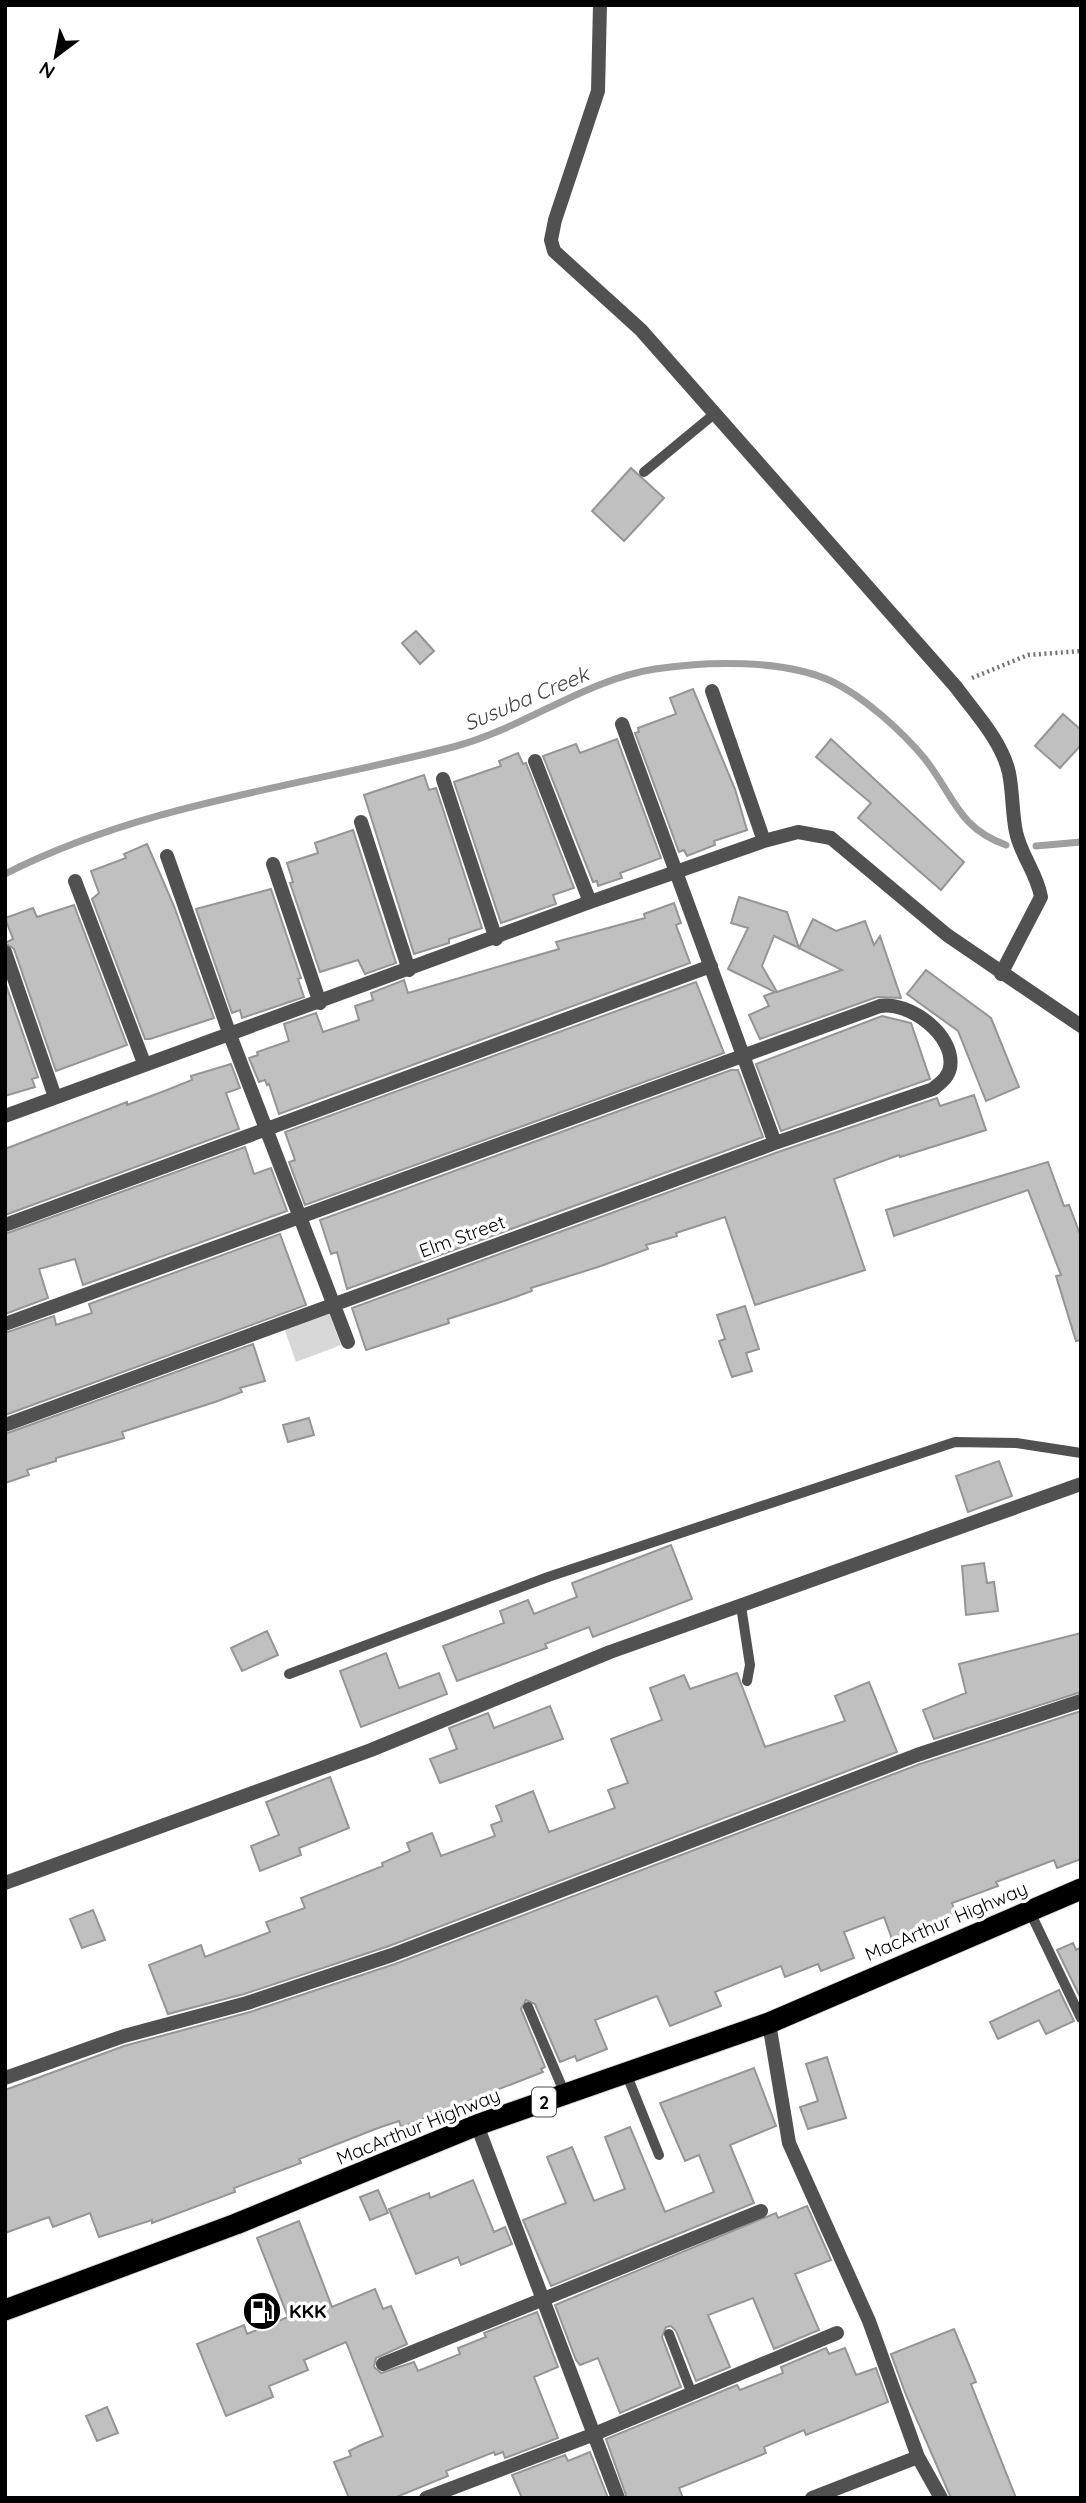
<svg xmlns="http://www.w3.org/2000/svg" width="1086" height="2503" font-family="Quicksand,sans-serif">
	<rect width="100%" height="100%" fill="#fff"/>
	<path fill="#d8d8d8" d="M 329,1312 L 341,1345 L 296,1362 L 284,1328 Z"/>
	<g fill="none" stroke-linecap="round" stroke-linejoin="round">
		<path stroke="#9f9f9f" stroke-width="7" d="M 1036,846 L 1081,842
			M 5,874 C 144,803 304,786 453,747 C 523,729 584,680 655,669 C 706,661 783,659 831,681 C 863,696 902,731 925,759 C 954,796 958,828 1006,845"/>
	</g>
	<path fill="#c0c0c0" stroke="#959595" stroke-width="2" fill-rule="evenodd" d="M 631,468 L 664,498 L 624,541 L 592,511 Z
		M 416,631 L 434,651 L 420,664 L 402,643 Z
		M 693,689 L 735,789 L 747,830 L 714,841 L 715,845 L 687,856 L 684,850 L 679,852 L 635,733 L 639,732 L 638,728 L 676,714 L 670,698 Z
		M 1063,714 L 1081,730 L 1081,745 L 1060,768 L 1035,746 Z
		M 617,739 L 661,858 L 620,873 L 622,878 L 598,886 L 597,881 L 593,882 L 543,756 L 576,744 L 580,753 Z
		M 831,739 L 964,862 L 941,890 L 858,818 L 871,803 L 816,757 Z
		M 518,753 L 523,764 L 526,763 L 574,888 L 553,895 L 556,904 L 501,923 L 454,782 L 501,766 L 499,761 Z
		M 424,775 L 429,790 L 436,788 L 482,928 L 449,939 L 449,943 L 414,954 L 364,795 Z
		M 353,830 L 396,963 L 365,974 L 358,960 L 320,972 L 290,883 L 293,882 L 287,863 L 318,853 L 315,843 Z
		M 147,844 L 174,906 L 214,1018 L 150,1039 L 145,1039 L 92,899 L 99,893 L 91,871 L 126,858 L 124,854 Z
		M 271,889 L 301,978 L 298,979 L 304,997 L 242,1018 L 240,1010 L 232,1013 L 196,909 Z
		M 739,897 L 787,912 L 799,948 L 813,919 L 836,931 L 865,921 L 874,945 L 880,936 L 901,998 L 877,997 L 760,1039 L 749,1015 L 769,1006 L 764,996 L 775,992 L 728,969 L 748,928 L 731,923 ZM 774,936 L 799,948 L 842,970 L 777,992 L 762,966 Z
		M 674,903 L 681,923 L 676,925 L 690,963 L 279,1114 L 269,1084 L 267,1085 L 265,1080 L 259,1082 L 249,1058 L 258,1055 L 257,1052 L 289,1041 L 284,1024 L 316,1013 L 323,1032 L 359,1020 L 355,1006 L 373,1000 L 371,993 L 404,980 L 408,993 L 559,949 L 556,942 L 645,918 L 644,914 Z
		M 74,905 L 127,1045 L 56,1071 L 14,949 L 5,943 L 13,939 L 5,918 L 33,908 L 37,917 Z
		M 926,970 L 991,1018 L 1019,1087 L 986,1101 L 958,1031 L 907,994 Z
		M 5,982 L 38,1077 L 32,1079 L 35,1087 L 5,1096 Z
		M 696,982 L 724,1053 L 305,1205 L 289,1162 L 295,1160 L 285,1132 Z
		M 882,1016 L 911,1023 L 930,1079 L 781,1131 L 756,1064 Z
		M 231,1064 L 240,1088 L 226,1093 L 239,1129 L 5,1215 L 5,1149 L 127,1102 L 127,1105 L 167,1090 L 192,1080 L 191,1076 Z
		M 731,1070 L 738,1070 L 763,1137 L 347,1289 L 337,1252 L 331,1254 L 320,1220 Z
		M 974,1095 L 986,1130 L 900,1157 L 899,1155 L 834,1179 L 865,1270 L 755,1305 L 725,1217 L 676,1233 L 677,1236 L 646,1245 L 648,1249 L 598,1267 L 531,1288 L 532,1291 L 504,1301 L 448,1319 L 449,1323 L 366,1350 L 352,1308 L 778,1152 L 937,1098 L 940,1106 Z
		M 245,1147 L 254,1174 L 271,1168 L 287,1211 L 83,1285 L 75,1259 L 39,1269 L 48,1298 L 5,1314 L 5,1234 Z
		M 1048,1162 L 1064,1206 L 1069,1205 L 1081,1237 L 1081,1340 L 1076,1341 L 1056,1276 L 1061,1275 L 1028,1190 L 894,1236 L 886,1210 Z
		M 280,1234 L 306,1305 L 5,1415 L 5,1333 L 54,1316 L 56,1325 L 92,1313 L 89,1304 Z
		M 745,1306 L 759,1349 L 746,1353 L 752,1371 L 732,1377 L 719,1341 L 725,1339 L 717,1315 Z
		M 253,1344 L 265,1381 L 240,1388 L 242,1392 L 215,1402 L 122,1432 L 124,1438 L 56,1458 L 56,1461 L 27,1470 L 29,1475 L 5,1483 L 5,1434 Z
		M 309,1418 L 314,1435 L 288,1442 L 283,1425 Z
		M 999,1461 L 1012,1496 L 968,1512 L 956,1476 Z
		M 671,1545 L 692,1599 L 593,1637 L 589,1627 L 545,1644 L 547,1648 L 457,1681 L 443,1646 L 504,1623 L 500,1611 L 528,1600 L 534,1614 L 577,1597 L 572,1583 Z
		M 984,1563 L 987,1583 L 994,1582 L 998,1611 L 966,1615 L 962,1566 Z
		M 267,1631 L 278,1655 L 242,1671 L 231,1648 Z
		M 1081,1633 L 1081,1692 L 934,1739 L 923,1710 L 966,1693 L 959,1664 Z
		M 386,1653 L 399,1688 L 439,1673 L 447,1694 L 361,1727 L 340,1671 Z
		M 737,1673 L 765,1747 L 845,1721 L 835,1696 L 869,1682 L 897,1752 L 389,1946 L 244,1994 L 168,2014 L 149,1965 L 201,1945 L 205,1957 L 270,1932 L 266,1922 L 305,1908 L 301,1898 L 383,1866 L 382,1863 L 410,1851 L 407,1843 L 432,1833 L 441,1856 L 495,1836 L 491,1825 L 502,1821 L 496,1806 L 533,1791 L 549,1832 L 615,1808 L 608,1790 L 628,1783 L 611,1739 L 662,1720 L 650,1688 L 684,1675 L 690,1689 Z
		M 550,1706 L 563,1739 L 440,1783 L 430,1759 L 457,1749 L 449,1728 L 488,1713 L 494,1728 Z
		M 1081,1711 L 1081,1859 L 1057,1868 L 1054,1860 L 996,1882 L 998,1886 L 952,1903 L 956,1915 L 892,1939 L 884,1917 L 844,1932 L 854,1958 L 821,1971 L 818,1964 L 785,1977 L 781,1966 L 715,1992 L 721,2006 L 670,2026 L 657,1996 L 595,2020 L 607,2049 L 577,2061 L 575,2056 L 560,2062 L 535,2004 L 526,2000 L 521,2009 L 545,2067 L 541,2069 L 543,2072 L 401,2127 L 399,2121 L 378,2128 L 299,2159 L 301,2163 L 234,2188 L 235,2192 L 152,2223 L 152,2220 L 99,2237 L 90,2213 L 53,2227 L 49,2217 L 5,2233 L 5,2090 L 124,2046 L 250,2012 L 395,1964 L 920,1764 Z
		M 330,1777 L 349,1828 L 299,1848 L 301,1855 L 260,1871 L 251,1846 L 279,1835 L 266,1802 Z
		M 93,1910 L 105,1940 L 82,1948 L 70,1919 Z
		M 1073,1943 L 1076,1950 L 1081,1947 L 1081,1999 L 1057,1950 Z
		M 1059,1990 L 1074,2021 L 1046,2034 L 1039,2020 L 998,2039 L 990,2022 Z
		M 827,2057 L 846,2118 L 808,2129 L 800,2107 L 818,2101 L 806,2064 Z
		M 754,2068 L 776,2126 L 730,2145 L 754,2203 L 551,2286 L 523,2220 L 566,2203 L 547,2157 L 572,2147 L 594,2201 L 625,2189 L 605,2137 L 630,2127 L 665,2212 L 714,2192 L 699,2155 L 685,2161 L 660,2103 Z
		M 473,2180 L 494,2232 L 505,2227 L 512,2244 L 461,2265 L 458,2257 L 416,2274 L 389,2209 L 429,2193 L 430,2198 Z
		M 378,2190 L 388,2213 L 370,2220 L 360,2197 Z
		M 807,2206 L 831,2260 L 795,2274 L 819,2330 L 774,2349 L 753,2298 L 708,2315 L 730,2367 L 696,2381 L 676,2331 L 671,2326 L 666,2327 L 662,2337 L 681,2387 L 620,2413 L 598,2358 L 580,2365 L 576,2360 L 555,2305 L 776,2213 L 778,2218 Z
		M 299,2221 L 332,2307 L 375,2289 L 383,2309 L 391,2306 L 407,2344 L 376,2358 L 374,2367 L 381,2373 L 414,2362 L 418,2371 L 460,2354 L 458,2348 L 486,2337 L 484,2333 L 537,2312 L 558,2367 L 534,2377 L 558,2438 L 505,2458 L 503,2452 L 495,2455 L 494,2452 L 446,2471 L 448,2476 L 394,2498 L 349,2498 L 334,2462 L 351,2456 L 349,2451 L 361,2445 L 383,2436 L 346,2342 L 304,2360 L 308,2370 L 269,2386 L 273,2397 L 226,2416 L 197,2344 L 244,2325 L 247,2334 L 288,2317 L 257,2238 Z
		M 954,2329 L 976,2382 L 971,2384 L 1016,2498 L 951,2498 L 906,2395 L 891,2354 Z
		M 826,2348 L 829,2354 L 845,2348 L 856,2375 L 876,2368 L 888,2402 L 806,2435 L 804,2430 L 764,2447 L 766,2453 L 679,2488 L 683,2498 L 627,2498 L 606,2439 L 737,2385 L 740,2390 L 783,2373 L 781,2367 Z
		M 107,2407 L 118,2433 L 97,2441 L 86,2416 Z
		M 590,2452 L 608,2498 L 522,2498 L 512,2475 L 565,2455 L 568,2461 Z"/>
	<g fill="none" stroke-linecap="round" stroke-linejoin="round">
		<g stroke="#dbdbdb" stroke-width="23">
			<path id="highway" d="M 5,2310 L 236,2224 L 477,2125 L 769,2023 L 1081,1889"/>
		</g>
		<path stroke="#737373" stroke-width="4.5" stroke-dasharray="2 3.5" stroke-linecap="butt" d="M 972,678 L 1028,655 L 1081,651"/>
		<path stroke="#515151" stroke-width="10" d="M 644,472 L 713,415
			M 741,1606 L 750,1665 L 747,1681
			M 289,1674 L 548,1577 L 955,1442 L 1016,1443 L 1081,1453
			M 1029,1910 L 1081,2018
			M 528,2007 L 565,2094
			M 626,2073 L 659,2155
			M 669,2334 L 692,2394"/>
		<path stroke="#515151" stroke-width="14" d="M 600,5 L 598,91 L 555,220 L 551,240 L 554,251 L 641,330 L 956,687 C 975,713 1002,741 1009,773 C 1013,793 1012,813 1016,832 C 1021,856 1037,873 1041,897 L 1001,974
			M 712,691 L 764,841
			M 622,724 L 775,1143
			M 535,761 L 590,902
			M 443,779 L 496,939
			M 361,822 L 409,970
			M 167,856 L 230,1035 L 348,1342
			M 273,864 L 320,1003
			M 75,881 L 144,1063
			M 5,952 L 55,1097
			M 5,1116 L 590,902 L 764,841 L 798,832 L 831,838 L 947,935 L 1081,1026
			M 5,1225 L 711,966
			M 5,1324 L 880,1006 C 909,1001 956,1035 950,1068 C 948,1078 940,1083 933,1089 L 775,1143 L 5,1425
			M 5,1883 L 371,1750 L 610,1652 L 1081,1484
			M 769,2023 L 789,2143 L 869,2321 L 918,2457
			M 5,2078 L 124,2036 L 247,2003 L 392,1955 L 917,1755 L 1081,1701
			M 477,2125 L 618,2498
			M 383,2364 L 761,2211
			M 426,2498 L 592,2435 L 837,2333
			M 812,2498 L 918,2457 L 941,2498"/>
		<use href="#highway" stroke="#000" stroke-width="21"/>
	</g>
	<defs>
		<g id="fuel-disc" transform="scale(2.0125)"><circle r="9.5" fill="#000" stroke="#fff"/><path d="M-5.5-6h7V0h2V4h1.3V-2.5L3-4.5l.8-.8L6-3V5H2.5V1h-1V6h-7ZM-4.2-4.7v3.2H.2V-4.7Z" fill="#fff"/></g>
	</defs>
	<g fill-rule="evenodd">
		<use href="#fuel-disc" x="262" y="2311"/>
	</g>
	<g text-anchor="middle" dominant-baseline="central" stroke-width="7" stroke-linejoin="round" paint-order="stroke">
		<rect fill="#fff" stroke="#4c4c4c" stroke-width="2" x="532" y="2087.5" width="24" height="29" rx="5"/>
		<g font-size="18" font-weight="bold" fill="#000">
			<text x="544" y="2102">2</text>
		</g>
		<g font-size="19" fill="#000" stroke="#fff">
			<text transform="translate(462 1236) rotate(-20)">Elm Street</text>
			<text transform="translate(946 1921) rotate(-23)">MacArthur Highway</text>
			<text transform="translate(418 2126) rotate(-22)">MacArthur Highway</text>
		</g>
		<g font-size="19" font-weight="bold" fill="#000" stroke="#fff" text-anchor="start">
			<text x="289" y="2311">KKK</text>
		</g>
		<g font-size="21" font-style="italic" fill="#404040" stroke="#fff">
			<text transform="translate(526 698) rotate(-23)">Susuba Creek</text>
		</g>
	</g>
	<rect width="1086" height="2503" fill="none" stroke="#000000" stroke-width="14"/>
	<g transform="translate(56 56) rotate(212)" stroke="#ffffff" stroke-width="5" paint-order="stroke">
	<path d="M0-5L12 26L0 18L-12 26Z" fill="#000000"/>
	<text y="-10" font-size="19" font-weight="bold" text-anchor="middle" fill="#000000">N</text>
	</g>
</svg>
